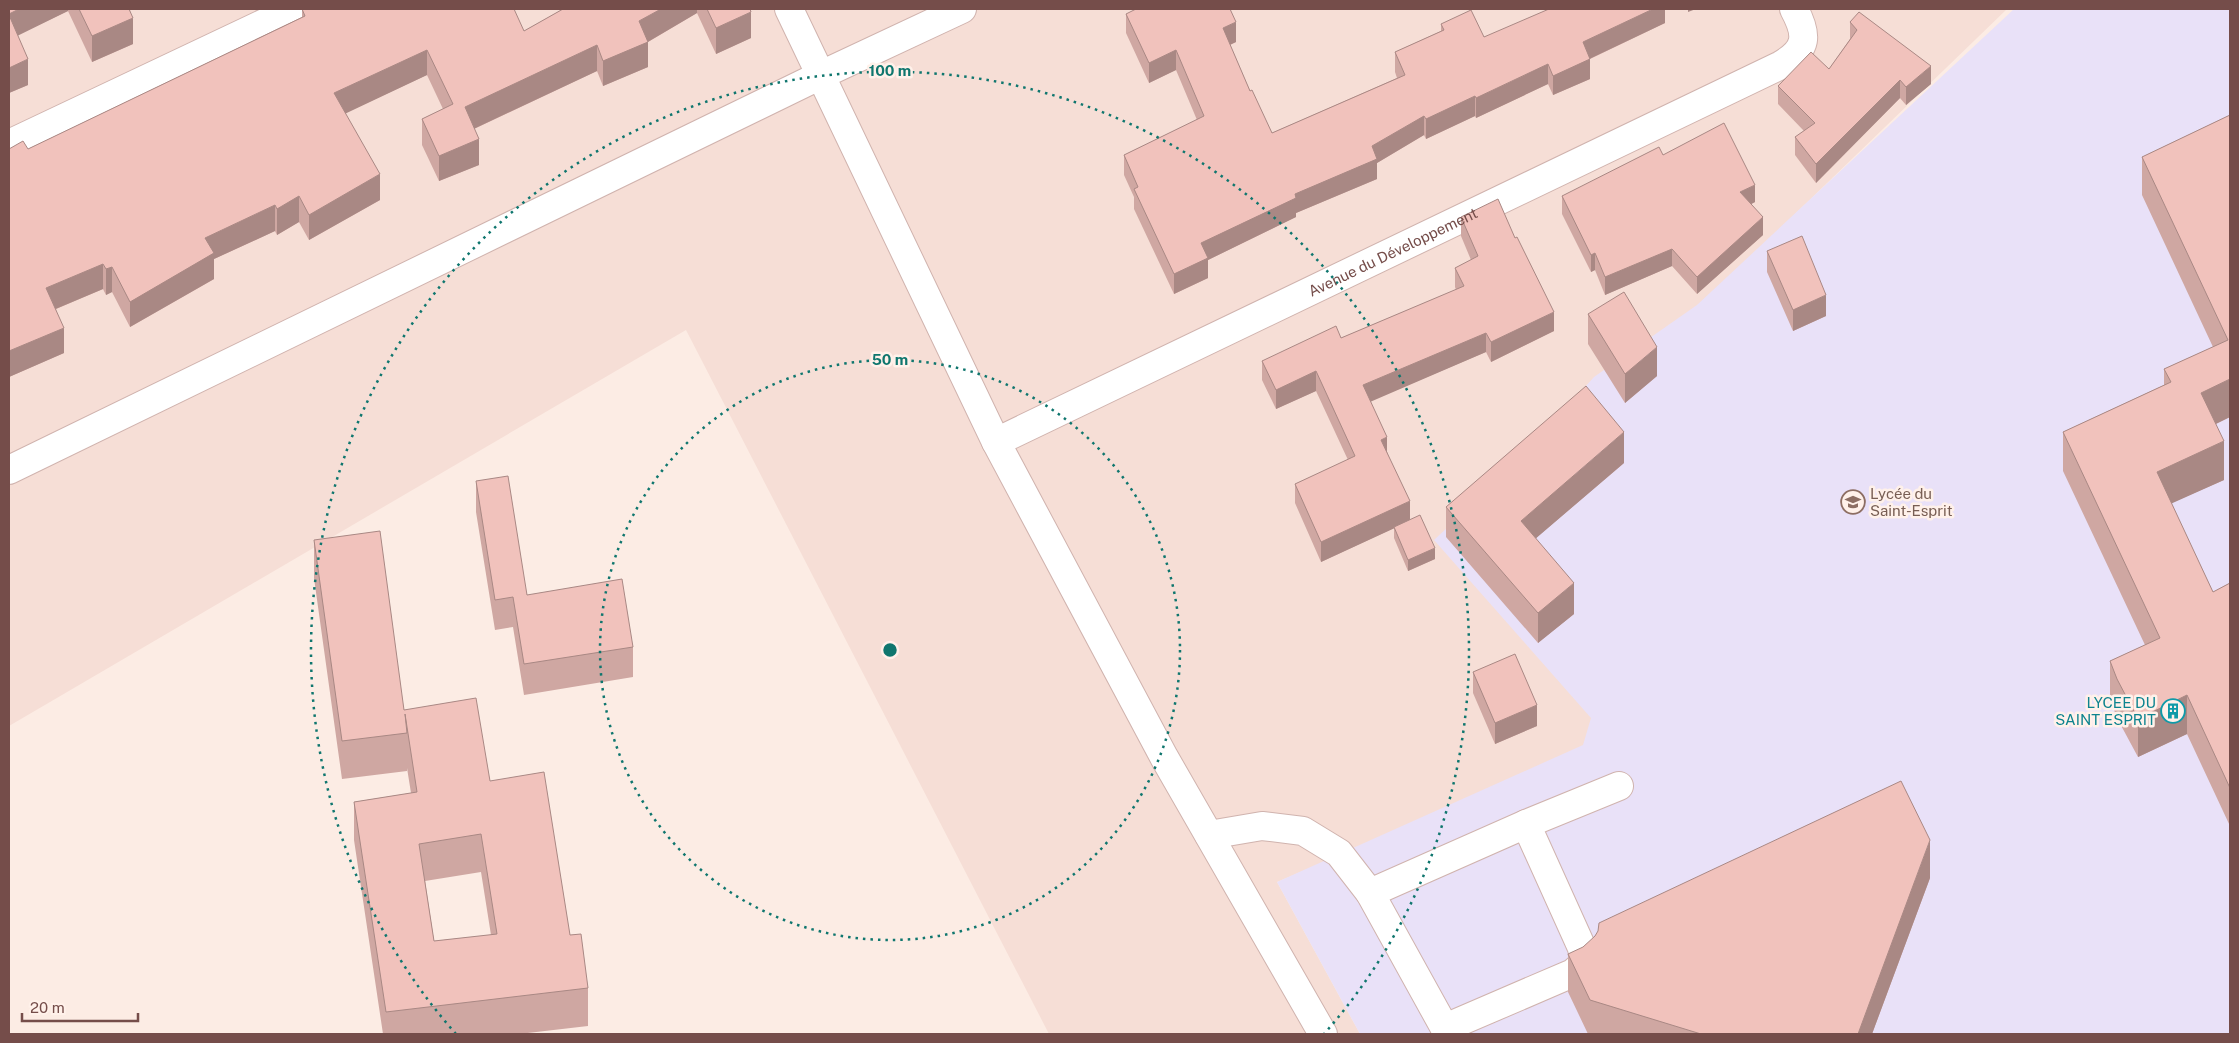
<svg xmlns="http://www.w3.org/2000/svg" width="2239" height="1043" font-family="'Public Sans',sans-serif">
	<rect width="100%" height="100%" fill="#fcece4"/>
	<path fill="#f6ded6" d="M 9,9 L 2007,9 L 1702,304 L 1593,717 L 1588,750 L 1277,882 L 1360,1034 L 1049,1034 L 686,330 L 9,726 Z"/>
	<path fill="#e9e1f8" d="M 2014,9 L 2230,9 L 2230,1034 L 1360,1034 L 1277,882 L 1583,745 L 1591,718 L 1434,540 L 1516,464 L 1594,377 L 1697,305 Z"/>
	<g fill="none" stroke-linecap="round" stroke-linejoin="round">
		<g stroke="#d0b3ae" stroke-width="30">
			<g id="minor">
				<path d="M 789,9 L 996,442 L 1164,757 L 1323,1034"/>
				<path d="M 9,144 L 294,9"/>
				<path id="s1" d="M 996,442 L 1781,65 C 1808,49 1808,35 1794,9"/>
				<path d="M 9,470 L 821,75 L 962,9"/>
				<path d="M 1209,835 L 1262,826 L 1303,831 L 1339,853 L 1370,893 L 1448,1034"/>
				<path d="M 1370,893 L 1526,824 L 1619,786"/>
				<path d="M 1445,1028 L 1573,973 L 1584,963 L 1582,948 L 1526,824"/>
			</g>
		</g>
		<use href="#minor" stroke="#fff" stroke-width="28"/>
	</g>
	<path fill="#cfa7a2" fill-rule="evenodd" d="M 9,9 L 132,9 L 130,10 L 133,44 L 92,62 L 68,11 L 17,35 L 28,85 L 9,93 Z
		M 302,9 L 524,31 L 563,9 L 750,9 L 751,38 L 716,54 L 697,13 L 648,42 L 648,67 L 603,86 L 597,71 L 474,129 L 479,165 L 439,181 L 422,145 L 422,119 L 443,109 L 427,75 L 345,113 L 380,200 L 309,240 L 299,222 L 277,235 L 275,231 L 214,259 L 214,279 L 130,327 L 112,292 L 106,295 L 103,289 L 56,309 L 64,353 L 9,377 L 9,149 L 28,149 L 302,17 Z
		M 1665,9 L 1665,23 L 1590,59 L 1590,79 L 1553,95 L 1548,84 L 1476,118 L 1475,116 L 1426,139 L 1424,135 L 1377,163 L 1377,179 L 1296,213 L 1296,217 L 1208,260 L 1208,278 L 1174,294 L 1134,209 L 1134,197 L 1124,175 L 1124,155 L 1197,120 L 1176,70 L 1149,83 L 1126,33 L 1126,14 L 1236,42 L 1230,45 L 1250,91 L 1272,133 L 1397,78 L 1395,72 L 1395,52 L 1441,31 L 1441,24 L 1484,37 Z
		M 1850,22 L 1931,84 L 1906,105 L 1900,98 L 1816,183 L 1795,155 L 1795,137 L 1804,131 L 1778,104 L 1778,86 L 1829,69 L 1850,39 Z
		M 2230,115 L 2230,417 L 2216,424 L 2224,480 L 2171,503 L 2213,592 L 2230,583 L 2230,826 L 2187,734 L 2138,757 L 2117,718 L 2110,699 L 2110,661 L 2145,645 L 2063,471 L 2063,432 L 2164,385 L 2164,369 L 2213,347 L 2142,195 L 2142,157 Z
		M 1663,155 L 1755,202 L 1751,204 L 1763,235 L 1697,294 L 1672,266 L 1605,295 L 1595,270 L 1591,272 L 1562,214 L 1562,196 Z
		M 1461,217 L 1554,331 L 1491,362 L 1486,352 L 1370,401 L 1410,520 L 1435,559 L 1408,571 L 1394,538 L 1394,528 L 1321,562 L 1295,503 L 1295,484 L 1348,460 L 1316,391 L 1276,409 L 1262,380 L 1262,361 L 1341,338 L 1456,290 L 1455,287 L 1455,268 L 1471,260 L 1461,236 Z
		M 1767,251 L 1826,316 L 1793,331 L 1767,272 Z
		M 1588,314 L 1657,376 L 1625,403 L 1588,344 Z
		M 1624,463 L 1536,538 L 1574,614 L 1538,643 L 1446,537 L 1446,507 Z
		M 476,481 L 527,595 L 633,647 L 633,677 L 524,695 L 513,627 L 495,630 L 476,512 Z
		M 314,540 L 404,710 L 490,781 L 570,935 L 588,988 L 588,1026 L 519,1034 L 383,1034 L 354,840 L 354,802 L 411,793 L 407,768 L 407,771 L 342,779 L 314,578 ZM 481,872 L 491,935 L 434,941 L 425,881 Z
		M 1473,672 L 1537,726 L 1495,744 L 1473,693 Z
		M 1930,878 L 1872,1034 L 1588,1034 L 1568,992 L 1568,954 Z"/>
	<path fill="#a98884" d="M 19,9 L 68,9 L 68,11 L 9,40 L 9,14 Z
		M 661,9 L 697,9 L 697,13 L 646,43 L 648,42 L 648,67 L 603,86 L 603,61 L 639,21 Z
		M 1653,9 L 1665,9 L 1665,23 L 1585,61 L 1590,59 L 1590,79 L 1553,95 L 1553,76 L 1583,42 Z
		M 1688,9 L 1696,9 L 1688,12 Z
		M 751,12 L 751,38 L 716,54 L 716,28 Z
		M 133,18 L 133,44 L 92,62 L 92,36 Z
		M 1236,22 L 1236,42 L 1223,48 L 1223,28 Z
		M 597,45 L 597,71 L 465,133 L 465,107 Z
		M 427,50 L 427,75 L 334,119 L 334,93 Z
		M 1176,50 L 1176,70 L 1149,83 L 1149,63 Z
		M 28,59 L 28,85 L 9,93 L 9,68 Z
		M 1548,64 L 1548,84 L 1476,118 L 1476,98 Z
		M 1931,66 L 1931,84 L 1906,105 L 1906,87 Z
		M 1900,80 L 1900,98 L 1816,183 L 1816,164 Z
		M 1475,96 L 1475,116 L 1426,139 L 1426,119 Z
		M 1424,116 L 1424,135 L 1377,163 L 1377,179 L 1296,213 L 1296,217 L 1208,260 L 1208,278 L 1174,294 L 1174,274 L 1201,243 L 1295,194 L 1372,146 Z
		M 479,139 L 479,165 L 439,181 L 439,156 Z
		M 380,174 L 380,200 L 309,240 L 309,215 Z
		M 1755,185 L 1755,202 L 1740,210 L 1740,192 Z
		M 299,196 L 299,222 L 277,235 L 277,209 Z
		M 275,205 L 275,231 L 214,259 L 214,279 L 130,327 L 130,302 L 205,238 Z
		M 1763,217 L 1763,235 L 1697,294 L 1697,277 Z
		M 1672,249 L 1672,266 L 1605,295 L 1605,277 Z
		M 1595,253 L 1595,270 L 1591,272 L 1591,255 Z
		M 103,264 L 103,289 L 46,313 L 46,288 Z
		M 112,267 L 112,292 L 106,295 L 106,269 Z
		M 1826,295 L 1826,316 L 1793,331 L 1793,310 Z
		M 1554,312 L 1554,331 L 1491,362 L 1491,342 Z
		M 64,328 L 64,353 L 9,377 L 9,351 Z
		M 1486,333 L 1486,352 L 1363,405 L 1363,385 Z
		M 1657,347 L 1657,376 L 1625,403 L 1625,374 Z
		M 1316,371 L 1316,391 L 1276,409 L 1276,390 Z
		M 2230,379 L 2230,417 L 2201,431 L 2201,393 Z
		M 1624,432 L 1624,463 L 1521,551 L 1521,521 Z
		M 1387,437 L 1387,457 L 1381,440 Z
		M 2224,441 L 2224,480 L 2157,510 L 2157,472 Z
		M 1410,501 L 1410,521 L 1321,562 L 1321,542 Z
		M 1435,548 L 1435,559 L 1408,571 L 1408,560 Z
		M 1574,583 L 1574,614 L 1538,643 L 1538,613 Z
		M 2187,695 L 2187,734 L 2138,757 L 2138,719 Z
		M 1537,705 L 1537,726 L 1495,744 L 1495,723 Z
		M 1930,840 L 1930,878 L 1872,1034 L 1858,1034 Z"/>
	<path fill="#f1c2bc" stroke="#a98884" fill-rule="evenodd" d="M 9,9 L 19,9 L 9,14 Z
		M 79,9 L 129,9 L 133,18 L 92,36 Z
		M 302,9 L 514,9 L 524,31 L 563,9 L 661,9 L 639,21 L 648,42 L 603,61 L 597,45 L 465,107 L 479,139 L 439,156 L 422,119 L 453,104 L 427,50 L 334,93 L 380,174 L 309,215 L 299,196 L 277,209 L 275,205 L 205,238 L 214,253 L 130,302 L 112,267 L 106,269 L 103,264 L 46,288 L 64,328 L 9,351 L 9,149 L 23,141 L 28,149 L 305,16 Z
		M 707,9 L 750,9 L 751,12 L 716,28 Z
		M 1136,9 L 1230,9 L 1236,22 L 1223,28 L 1250,91 L 1252,90 L 1272,133 L 1405,75 L 1395,52 L 1444,30 L 1441,24 L 1471,10 L 1484,37 L 1549,9 L 1653,9 L 1583,42 L 1590,59 L 1553,76 L 1548,64 L 1476,98 L 1475,96 L 1426,119 L 1424,116 L 1372,146 L 1377,159 L 1295,194 L 1296,198 L 1201,243 L 1208,258 L 1174,274 L 1134,189 L 1138,187 L 1124,155 L 1204,116 L 1176,50 L 1149,63 L 1126,14 Z
		M 1859,12 L 1931,66 L 1906,87 L 1900,80 L 1816,164 L 1795,137 L 1815,123 L 1778,86 L 1811,52 L 1829,69 L 1857,30 L 1850,22 Z
		M 9,15 L 28,59 L 9,68 Z
		M 2230,115 L 2230,379 L 2201,393 L 2224,441 L 2157,472 L 2213,592 L 2230,583 L 2230,788 L 2187,695 L 2138,719 L 2117,679 L 2110,661 L 2160,638 L 2063,432 L 2171,382 L 2164,369 L 2228,340 L 2142,157 Z
		M 1724,123 L 1755,185 L 1740,192 L 1763,217 L 1697,277 L 1672,249 L 1605,277 L 1595,253 L 1591,255 L 1562,196 L 1659,147 L 1663,155 Z
		M 1498,199 L 1515,238 L 1517,237 L 1554,312 L 1491,342 L 1486,333 L 1363,385 L 1387,437 L 1381,440 L 1410,501 L 1321,542 L 1295,484 L 1355,456 L 1316,371 L 1276,390 L 1262,361 L 1336,326 L 1341,338 L 1464,286 L 1455,268 L 1478,256 L 1461,217 Z
		M 1802,236 L 1826,295 L 1793,310 L 1767,251 Z
		M 1624,292 L 1657,347 L 1625,374 L 1588,314 Z
		M 1586,386 L 1624,432 L 1521,521 L 1574,583 L 1538,613 L 1446,507 Z
		M 508,476 L 527,595 L 622,579 L 633,647 L 524,664 L 513,597 L 495,600 L 476,481 Z
		M 1420,515 L 1435,548 L 1408,560 L 1394,527 Z
		M 380,531 L 404,710 L 476,698 L 490,781 L 544,772 L 570,935 L 581,934 L 588,988 L 386,1012 L 354,802 L 417,792 L 405,714 L 407,733 L 342,741 L 314,540 ZM 481,834 L 497,934 L 434,941 L 419,844 Z
		M 1515,654 L 1537,705 L 1495,723 L 1473,672 Z
		M 1901,781 L 1930,840 L 1858,1034 L 1701,1034 L 1590,1000 L 1568,954 L 1583,947 L 1595,936 L 1598,931 L 1599,923 Z"/>
	<g fill="none" stroke="#0f766e" stroke-width="2.5" stroke-dasharray="2.5 5">
		<circle cx="890" cy="650" r="290"/>
		<path d="M456 1034A579 579 0 1 1 1324 1034"/>
	</g>
	<defs>
		<g id="school-ring" transform="scale(1.25)"><circle r="9.5" fill="#fff1ea" stroke="#8d6e63" stroke-width="1.5"/><path d="M0-5L7-2L0 1L-7-2ZM-4 1L0 2.5L4 1V4Q0 6-4 4Z" fill="#8d6e63"/></g>
		<g id="building-ring" transform="scale(1.25)"><circle r="9.5" fill="#fff1ea" stroke="#0f9aa8" stroke-width="1.5"/><path d="M-4-6H4V6H1V3H-1V6H-4ZM-2.5-4.3h1.7v1.8h-1.7ZM.8-4.3h1.7v1.8H.8ZM-2.5-1h1.7V.8h-1.7ZM.8-1h1.7V.8H.8Z" fill="#0f9aa8"/></g>
	</defs>
	<g fill-rule="evenodd">
		<use href="#school-ring" x="1853" y="502"/>
		<use href="#building-ring" x="2173" y="711"/>
	</g>
	<g text-anchor="middle" dominant-baseline="central" stroke-width="5" stroke-linejoin="round" paint-order="stroke">
		<g font-size="15" fill="#754d4a" stroke="#fff1ea">
			<text stroke="none"><textPath href="#s1" startOffset="440">Avenue du Développement</textPath></text>
		</g>
		<g font-size="15" fill="#785e54" stroke="#fff1ea" text-anchor="start">
			<text x="1870" y="493">Lycée du<tspan x="1870" dy="17">Saint-Esprit</tspan></text>
		</g>
		<g font-size="15" fill="#0d838f" stroke="#fff1ea" text-anchor="end">
			<text x="2156" y="702">LYCEE DU<tspan x="2156" dy="17">SAINT ESPRIT</tspan></text>
		</g>
	</g>
	<circle cx="890" cy="650" r="8" fill="#0f766e" stroke="#fff1ea" stroke-width="2.5"/>
	<g font-size="15" text-anchor="middle" font-weight="bold" fill="#0f766e" stroke="#fff1ea" stroke-width="5" stroke-linejoin="round" paint-order="stroke">
		<text x="890" y="76">100 m</text>
		<text x="890" y="365">50 m</text>
	</g>
	<rect width="2239" height="1043" fill="none" stroke="#754d4a" stroke-width="20"/>
	<path d="M22 1013v8h116v-8" fill="none" stroke="#754d4a" stroke-width="2.5"/>
	<text x="30" y="1013" font-size="15" fill="#754d4a" stroke="#fff1ea" stroke-width="4" paint-order="stroke">20 m</text>
</svg>
